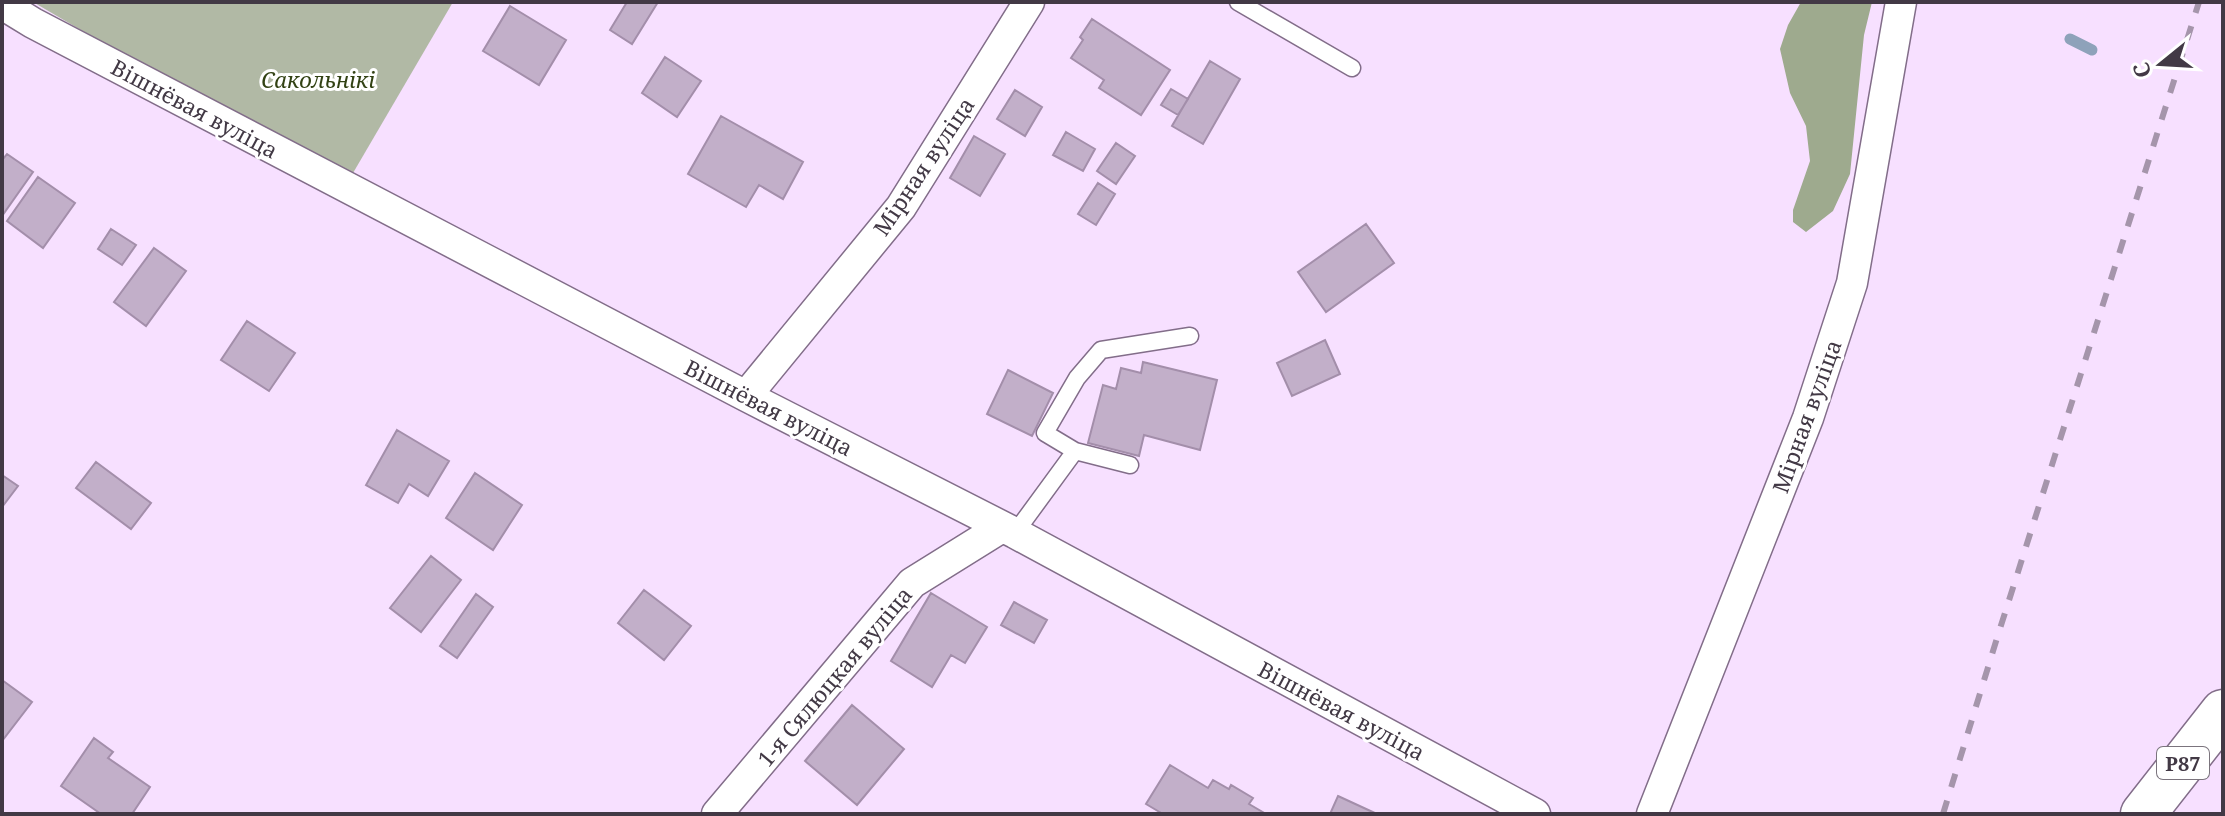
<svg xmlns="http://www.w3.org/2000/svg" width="2225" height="816" font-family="'Noto Serif',serif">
	<rect width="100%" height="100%" fill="#f7e0ff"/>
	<path fill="#b1b9a5" d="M 33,2 L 453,2 L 346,185 Z"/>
	<path fill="#9eaa8e" d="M 1801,2 L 1872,2 L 1864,35 L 1850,174 L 1833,211 L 1806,232 L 1793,222 L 1793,210 L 1810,161 L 1806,126 L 1790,93 L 1780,49 L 1788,25 Z"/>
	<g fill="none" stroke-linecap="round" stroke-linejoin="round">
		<path stroke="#8ea2ba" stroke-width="11" d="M 2070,39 L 2092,50"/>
	</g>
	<path fill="#c2afc9" stroke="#a38eaa" stroke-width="2" d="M 627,2 L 658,2 L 632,44 L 610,30 Z
		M 510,6 L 566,40 L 539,85 L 483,51 Z
		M 1092,19 L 1170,70 L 1141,115 L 1099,88 L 1104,80 L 1071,58 L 1083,40 L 1080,37 Z
		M 665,57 L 701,81 L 677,117 L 642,93 Z
		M 1210,61 L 1240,79 L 1203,144 L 1172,126 Z
		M 1171,89 L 1188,99 L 1178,115 L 1161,105 Z
		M 1015,90 L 1042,107 L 1025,136 L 997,119 Z
		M 721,116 L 803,162 L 783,199 L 759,185 L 746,207 L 688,174 Z
		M 1066,132 L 1095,149 L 1083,171 L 1053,155 Z
		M 974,136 L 1005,154 L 980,196 L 950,178 Z
		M 1116,143 L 1135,156 L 1116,184 L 1097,171 Z
		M 7,154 L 33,172 L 2,216 L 2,160 Z
		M 38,177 L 75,203 L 43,248 L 7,221 Z
		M 1098,183 L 1115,194 L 1096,225 L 1078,214 Z
		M 1366,224 L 1394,263 L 1326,312 L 1298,272 Z
		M 111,229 L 136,245 L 122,265 L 98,249 Z
		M 154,248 L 186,271 L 146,326 L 114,302 Z
		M 247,321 L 295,353 L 269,391 L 221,360 Z
		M 1325,340 L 1340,374 L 1292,396 L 1277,363 Z
		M 1143,362 L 1217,380 L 1200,450 L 1144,435 L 1139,456 L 1088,443 L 1103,385 L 1116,389 L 1121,368 L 1141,373 Z
		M 1008,370 L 1053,393 L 1032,436 L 987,414 Z
		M 397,430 L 449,461 L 428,496 L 409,484 L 398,503 L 366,485 Z
		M 96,462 L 151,503 L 131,529 L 76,488 Z
		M 475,473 L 522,505 L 493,550 L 446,518 Z
		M 2,475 L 18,486 L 2,507 Z
		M 431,556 L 461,580 L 421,632 L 390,608 Z
		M 644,590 L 691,626 L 664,660 L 618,623 Z
		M 931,593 L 987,627 L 965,663 L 951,655 L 932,687 L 891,661 Z
		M 476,594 L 493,607 L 457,658 L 440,646 Z
		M 1014,602 L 1047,620 L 1034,643 L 1001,625 Z
		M 2,680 L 32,702 L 2,741 Z
		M 852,705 L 904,749 L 857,805 L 805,761 Z
		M 94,738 L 113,752 L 108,758 L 150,787 L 132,814 L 101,814 L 61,786 Z
		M 1170,765 L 1208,788 L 1213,780 L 1229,789 L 1231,785 L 1253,798 L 1249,804 L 1266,814 L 1163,814 L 1146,804 Z
		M 1338,796 L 1377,814 L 1330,814 Z"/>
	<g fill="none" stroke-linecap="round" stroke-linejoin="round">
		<g stroke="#826d89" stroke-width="19">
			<path id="lane" d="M 1238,2 L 1352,68
				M 1075,451 L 1045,433 L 1077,378 L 1101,350 L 1190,336
				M 1015,533 L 1075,451 L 1130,465"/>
		</g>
		<g stroke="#826d89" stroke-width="33">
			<path id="street" d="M 2,4 L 33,23 L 746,396 L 1015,533 L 1535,814
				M 746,396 L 901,207 L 1029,2
				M 717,814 L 912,583 L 1002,527
				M 1652,814 L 1808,418 L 1852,283 L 1901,2"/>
		</g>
		<g stroke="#826d89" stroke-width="47">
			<path id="primary" d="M 2143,814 L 2223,712"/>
		</g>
		<use href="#lane" stroke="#fff" stroke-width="16"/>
		<use href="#street" stroke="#fff" stroke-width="30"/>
		<use href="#primary" stroke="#fff" stroke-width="44"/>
		<path stroke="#a595ab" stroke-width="6" stroke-dasharray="14 14" stroke-linecap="butt" d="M 1943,814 L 1997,638 L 2199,2"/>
	</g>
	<g text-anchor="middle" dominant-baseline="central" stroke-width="6" stroke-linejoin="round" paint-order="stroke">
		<rect fill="#fff" stroke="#7b747d" stroke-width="2" x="2157" y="747" width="52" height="32" rx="6"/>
		<g font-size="20" font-weight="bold" fill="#423945">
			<text x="2183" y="763">Р87</text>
		</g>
		<g font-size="22" font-style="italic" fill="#324214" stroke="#fff">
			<text x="318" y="79">Сакольнікі</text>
		</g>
		<g font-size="22" fill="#423945" stroke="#fff">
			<text transform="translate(195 108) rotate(28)">Вішнёвая вуліца</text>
			<text transform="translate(923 166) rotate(-56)">Мірная вуліца</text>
			<text transform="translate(769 407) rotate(27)">Вішнёвая вуліца</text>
			<text transform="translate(1806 416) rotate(-70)">Мірная вуліца</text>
			<text transform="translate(834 676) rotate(-50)">1-я Сялюцкая вуліца</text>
			<text transform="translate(1342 710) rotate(28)">Вішнёвая вуліца</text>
		</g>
	</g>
	<rect width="2225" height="816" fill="none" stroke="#423945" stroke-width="8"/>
	<g transform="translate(2161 64) rotate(252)" stroke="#ffffff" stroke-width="6" paint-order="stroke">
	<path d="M0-6L14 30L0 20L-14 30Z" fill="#423945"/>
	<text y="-12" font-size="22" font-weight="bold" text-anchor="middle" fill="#423945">С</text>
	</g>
</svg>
